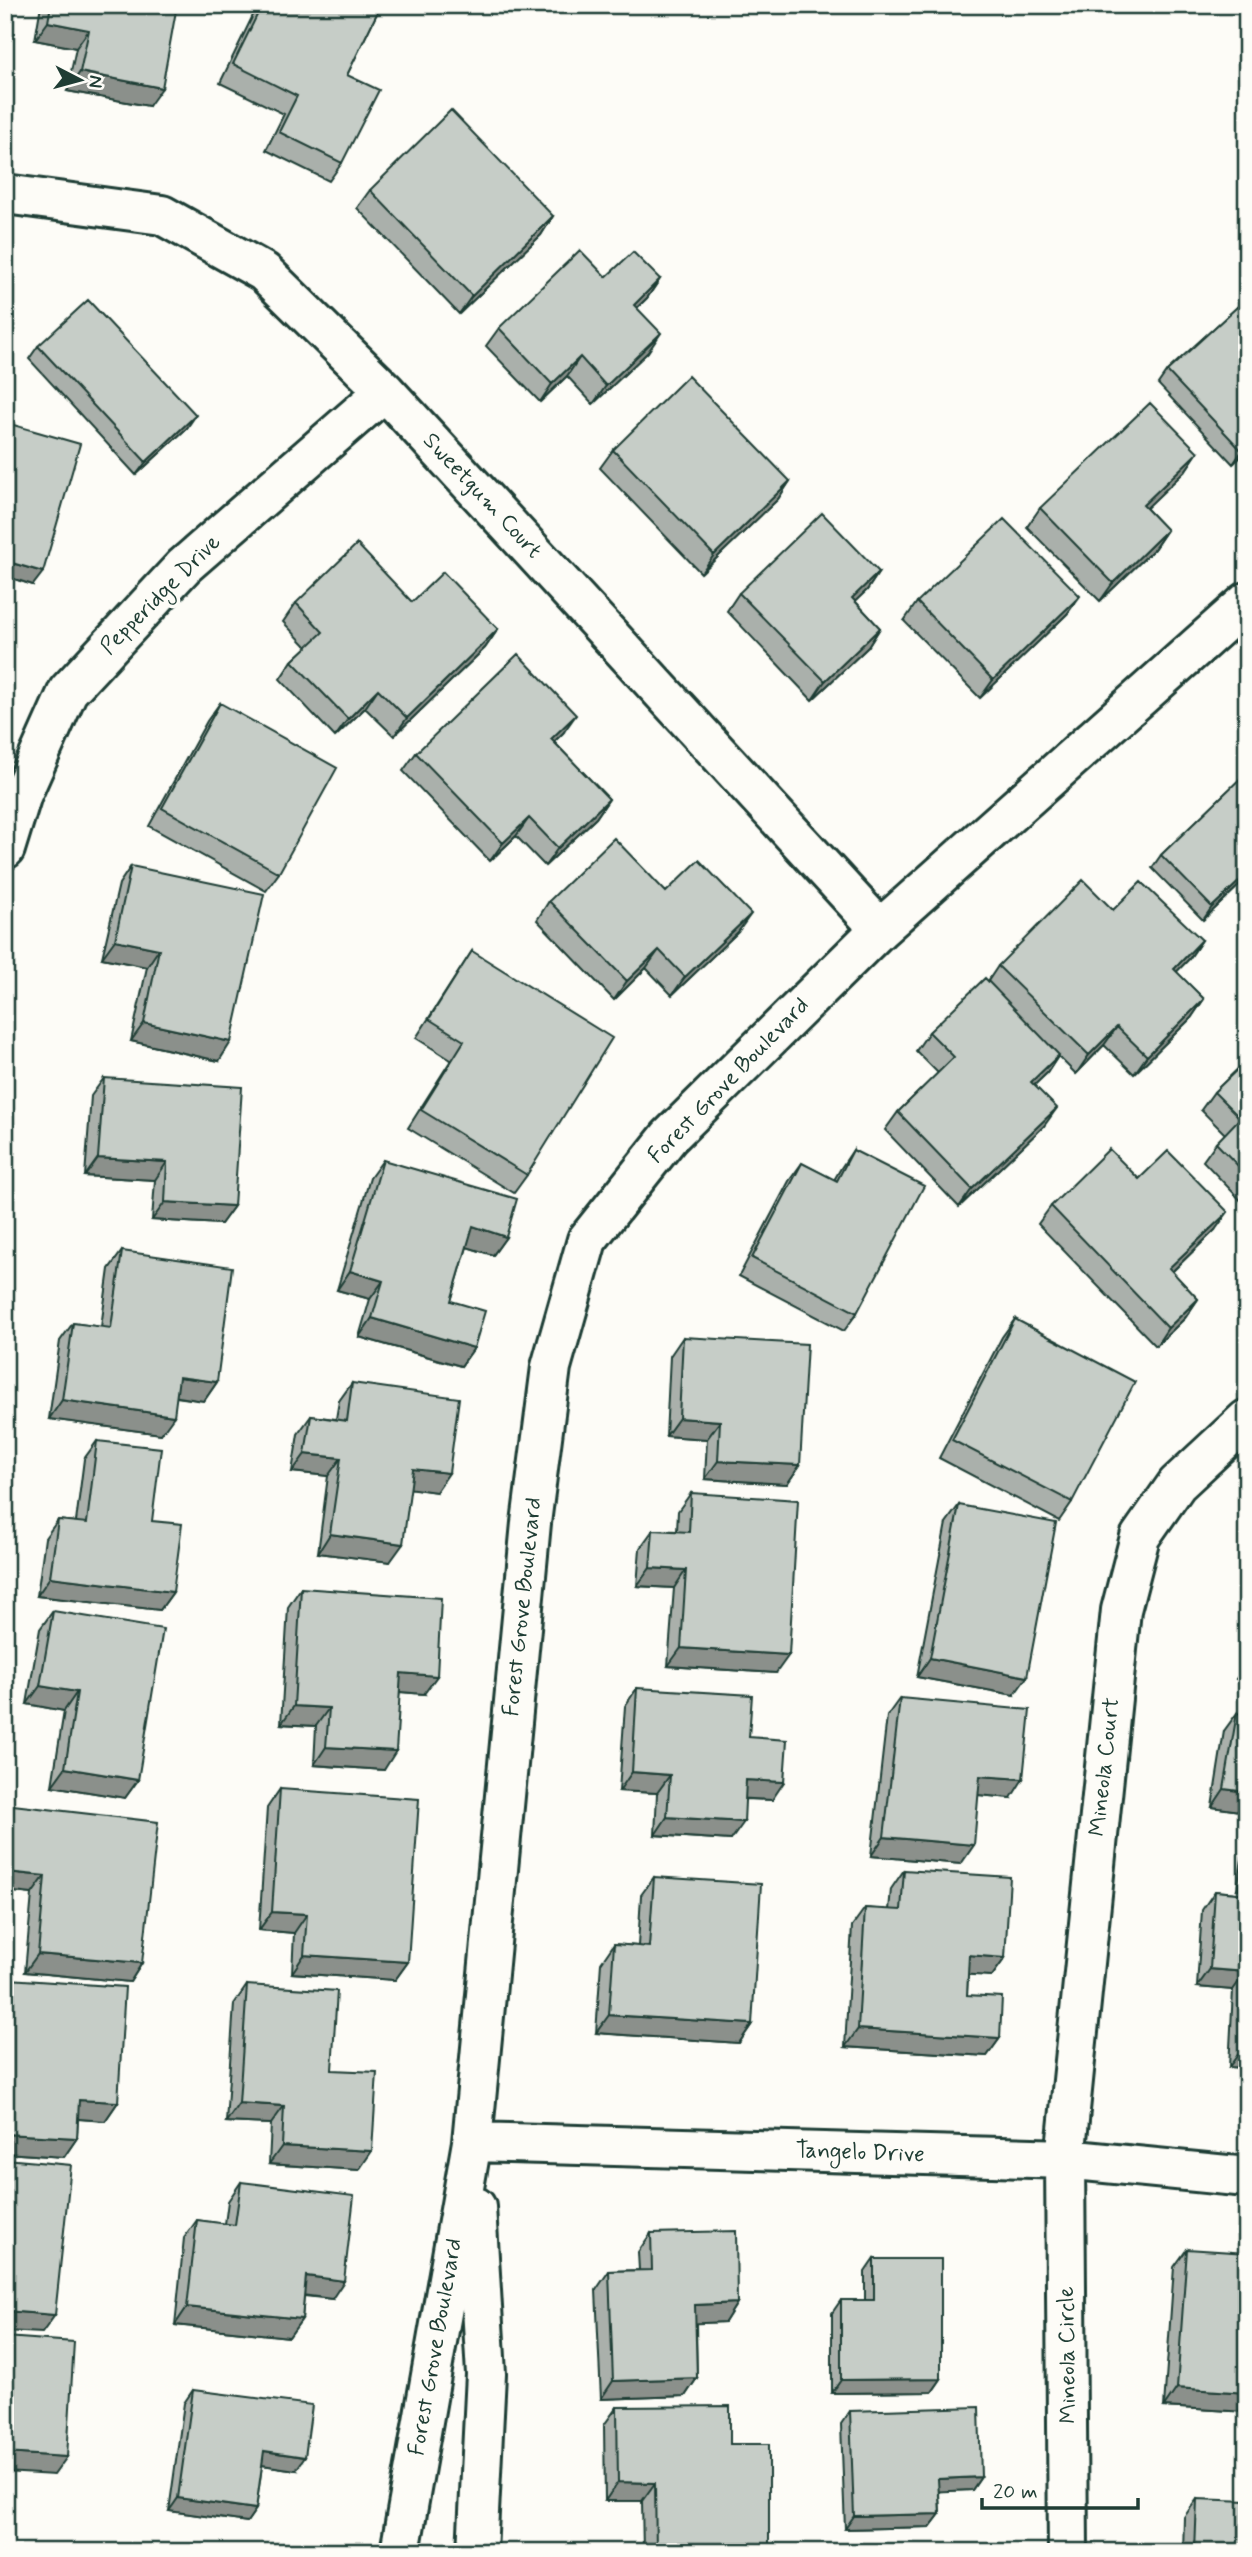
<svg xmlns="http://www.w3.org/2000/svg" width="1252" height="2557" font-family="Mynerve,sans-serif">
	<rect width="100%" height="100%" fill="#fdfcf7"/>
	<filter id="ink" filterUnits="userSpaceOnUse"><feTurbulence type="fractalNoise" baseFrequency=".0143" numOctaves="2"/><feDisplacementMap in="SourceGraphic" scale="14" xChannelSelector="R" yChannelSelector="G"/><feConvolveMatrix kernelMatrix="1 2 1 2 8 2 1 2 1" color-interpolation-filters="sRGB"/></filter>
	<g filter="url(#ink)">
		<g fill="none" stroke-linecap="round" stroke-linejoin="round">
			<g stroke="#1f3d34" stroke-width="44">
				<path id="street" d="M 5,194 L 162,215 L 264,272 L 385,391 L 880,929
					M 5,849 L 22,794 L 68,691 L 184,566 L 385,391
					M 472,2142 L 1065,2159 L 1247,2177
					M 476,2207 L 486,2374 L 477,2552
					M 400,2552 L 472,2142 L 531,1523 L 551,1367 L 587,1240 L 669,1137 L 880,929 L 1247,602
					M 1068,2552 L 1065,2159 L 1121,1610 L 1140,1537 L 1177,1484 L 1247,1419"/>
			</g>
			<use href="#street" stroke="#fdfcf7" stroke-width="38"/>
		</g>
		<path fill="#aab0ab" stroke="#1f3d34" stroke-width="2" d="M 41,5 L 177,5 L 149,106 L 67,91 L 76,48 L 35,40 Z
			M 258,5 L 381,5 L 347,75 L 342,163 L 329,181 L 266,150 L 284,114 L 220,83 Z
			M 370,190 L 553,216 L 541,235 L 459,314 L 357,208 Z
			M 606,277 L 660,279 L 647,298 L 637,308 L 648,352 L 593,404 L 567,376 L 540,402 L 486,346 L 499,328 Z
			M 1247,298 L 1247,451 L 1233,464 L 1158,384 L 1167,371 Z
			M 38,346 L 187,428 L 136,475 L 29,359 Z
			M 10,424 L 33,585 L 5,576 L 5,431 Z
			M 613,450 L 790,481 L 778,499 L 701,573 L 600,468 Z
			M 1198,452 L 1185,471 L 1146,508 L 1167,530 L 1154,549 L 1100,601 L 1027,527 L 1040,508 Z
			M 879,572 L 867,590 L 855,601 L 880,628 L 868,647 L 812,700 L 727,611 L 739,593 Z
			M 412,602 L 498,629 L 485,648 L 394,736 L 365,708 L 335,737 L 280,679 L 292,661 L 307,647 L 283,622 L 296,603 Z
			M 917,602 L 1067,614 L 980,698 L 904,621 Z
			M 220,703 L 279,873 L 266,891 L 149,826 L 207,721 Z
			M 563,733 L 554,742 L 609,799 L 596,818 L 545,866 L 516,836 L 490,861 L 403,771 L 416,753 Z
			M 1247,772 L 1247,878 L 1203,920 L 1152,868 L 1161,855 Z
			M 131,866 L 219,1061 L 131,1041 L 147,967 L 102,958 L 119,884 Z
			M 666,892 L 738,932 L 672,995 L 646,968 L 614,1000 L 537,920 L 549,901 Z
			M 1113,910 L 1202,940 L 1189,959 L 1176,972 L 1204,999 L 1191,1018 L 1134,1074 L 1104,1045 L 1076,1074 L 1058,1056 L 1047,1073 L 1034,1085 L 1044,1126 L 959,1207 L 885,1130 L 898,1112 L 938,1073 L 916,1051 L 929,1032 L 988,981 L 998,966 Z
			M 472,951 L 527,1175 L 514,1193 L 408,1128 L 451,1060 L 416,1038 Z
			M 1247,1060 L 1247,1207 L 1203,1161 L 1216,1143 L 1225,1134 L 1201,1110 L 1214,1092 Z
			M 104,1078 L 234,1206 L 221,1224 L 152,1220 L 155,1180 L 85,1176 L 91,1096 Z
			M 853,1150 L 857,1313 L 844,1331 L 739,1276 L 789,1181 L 802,1163 L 834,1180 L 841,1168 Z
			M 383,1160 L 506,1237 L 493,1255 L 467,1247 L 451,1301 L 474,1348 L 461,1366 L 359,1337 L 370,1299 L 337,1290 L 370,1178 Z
			M 1139,1179 L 1215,1230 L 1172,1272 L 1198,1299 L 1185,1318 L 1156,1346 L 1038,1224 L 1051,1206 Z
			M 122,1251 L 217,1382 L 204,1401 L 176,1397 L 161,1434 L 49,1419 L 60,1341 L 73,1323 L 101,1327 L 109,1269 Z
			M 1015,1319 L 1072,1502 L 1059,1521 L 939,1458 L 1002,1337 Z
			M 683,1337 L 800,1465 L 787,1484 L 705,1479 L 707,1439 L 666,1436 L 670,1356 Z
			M 352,1383 L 436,1492 L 410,1488 L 390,1562 L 318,1553 L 328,1476 L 292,1472 L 298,1434 L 311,1416 L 336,1419 L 339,1401 Z
			M 97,1441 L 152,1521 L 173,1592 L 160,1610 L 37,1596 L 45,1538 L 58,1520 L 76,1522 L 84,1459 Z
			M 691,1493 L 776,1673 L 668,1666 L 674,1588 L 637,1586 L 640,1548 L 653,1530 L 677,1531 L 678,1511 Z
			M 959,1505 L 1014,1695 L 917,1677 L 946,1523 Z
			M 301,1588 L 424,1694 L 400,1692 L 384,1770 L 314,1765 L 316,1726 L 281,1724 L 288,1607 Z
			M 53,1611 L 138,1780 L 125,1798 L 52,1786 L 64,1711 L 27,1704 L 40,1629 Z
			M 1247,1664 L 1247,1686 L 1236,1679 Z
			M 637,1688 L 749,1737 L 772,1800 L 745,1799 L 731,1840 L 655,1835 L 657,1793 L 619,1791 L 625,1706 Z
			M 900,1698 L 1011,1798 L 978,1795 L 961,1864 L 871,1856 L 887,1716 Z
			M 1237,1713 L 1247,1812 L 1212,1807 L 1224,1731 Z
			M 280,1789 L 408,1962 L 395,1980 L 292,1973 L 294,1933 L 259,1930 L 267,1808 Z
			M 13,1805 L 142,1963 L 130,1982 L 25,1972 L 32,1894 L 5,1891 L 5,1816 Z
			M 1247,1829 L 1247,1890 L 1237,1889 Z
			M 904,1870 L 1005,1958 L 992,1976 L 968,1974 L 967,1995 L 1000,2038 L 987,2056 L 845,2047 L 852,1926 L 865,1908 L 889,1910 L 891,1889 Z
			M 654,1877 L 752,2024 L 739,2043 L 596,2033 L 601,1963 L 614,1944 L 638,1946 L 641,1895 Z
			M 1215,1891 L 1247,1894 L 1247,2068 L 1229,2067 L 1233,1990 L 1197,1987 L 1202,1910 Z
			M 9,1979 L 118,2102 L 105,2121 L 78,2119 L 77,2138 L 64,2157 L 5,2153 L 5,1985 Z
			M 247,1985 L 332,2070 L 359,2170 L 269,2164 L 271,2124 L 226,2122 L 234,2004 Z
			M 241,2182 L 332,2299 L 304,2296 L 302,2319 L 289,2337 L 175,2325 L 184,2238 L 197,2220 L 225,2224 L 228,2201 Z
			M 651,2233 L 737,2303 L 725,2322 L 696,2323 L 697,2378 L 685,2396 L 601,2399 L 596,2290 L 609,2271 L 639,2270 L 638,2252 Z
			M 1187,2249 L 1247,2412 L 1164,2407 L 1174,2267 Z
			M 874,2259 L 941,2379 L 932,2392 L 832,2393 L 832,2313 L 841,2300 L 865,2300 L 865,2272 Z
			M 193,2390 L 296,2470 L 262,2465 L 256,2509 L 247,2522 L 169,2511 L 184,2403 Z
			M 617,2407 L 730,2444 L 769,2552 L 643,2552 L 642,2501 L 605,2501 L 604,2425 Z
			M 850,2411 L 981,2477 L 972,2490 L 939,2491 L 940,2514 L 930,2527 L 845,2529 L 841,2424 Z
			M 1197,2499 L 1247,2552 L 1183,2552 L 1184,2517 Z"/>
		<path fill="#8b908b" stroke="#1f3d34" stroke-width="2" d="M 48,22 L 89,30 L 76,48 L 35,40 Z
			M 80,72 L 162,88 L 149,106 L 67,91 Z
			M 553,216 L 541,235 L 459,314 L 472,296 Z
			M 660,279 L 647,298 L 621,323 L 634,305 Z
			M 661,333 L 648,352 L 593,404 L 606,386 Z
			M 580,357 L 567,376 L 540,402 L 552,384 Z
			M 196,415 L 187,428 L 136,475 L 146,462 Z
			M 1247,446 L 1247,451 L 1233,464 L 1242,451 Z
			M 1198,452 L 1185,471 L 1130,524 L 1143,505 Z
			M 790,481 L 778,499 L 701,573 L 714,555 Z
			M 1167,530 L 1154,549 L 1100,601 L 1113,583 Z
			M 5,561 L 43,572 L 33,585 L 5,576 Z
			M 879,572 L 867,590 L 839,617 L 852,598 Z
			M 1080,596 L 1067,614 L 980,698 L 993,680 Z
			M 880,628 L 868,647 L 812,700 L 825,681 Z
			M 498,629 L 485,648 L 394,736 L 407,718 Z
			M 378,689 L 365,708 L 335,737 L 348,719 Z
			M 576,715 L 563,733 L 538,757 L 551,739 Z
			M 609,799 L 596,818 L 545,866 L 558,848 Z
			M 529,818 L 516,836 L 490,861 L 503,843 Z
			M 1247,874 L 1247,878 L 1203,920 L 1212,907 Z
			M 751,914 L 738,932 L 672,995 L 685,977 Z
			M 115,940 L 159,949 L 147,967 L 102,958 Z
			M 1202,940 L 1189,959 L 1161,988 L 1174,969 Z
			M 659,950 L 646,968 L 614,1000 L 627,981 Z
			M 1204,999 L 1191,1018 L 1134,1074 L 1147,1056 Z
			M 144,1023 L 231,1042 L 219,1061 L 131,1041 Z
			M 1117,1027 L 1104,1045 L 1076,1074 L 1089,1055 Z
			M 1059,1055 L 1047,1073 L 1019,1100 L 1031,1082 Z
			M 1057,1108 L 1044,1126 L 959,1207 L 972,1189 Z
			M 98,1158 L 167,1162 L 155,1180 L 85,1176 Z
			M 165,1202 L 234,1206 L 221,1224 L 152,1220 Z
			M 1228,1212 L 1215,1230 L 1156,1287 L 1169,1268 Z
			M 473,1226 L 506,1237 L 493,1255 L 460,1245 Z
			M 350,1271 L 383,1281 L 370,1299 L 337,1290 Z
			M 1198,1299 L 1185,1318 L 1156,1346 L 1168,1328 Z
			M 372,1318 L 474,1348 L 461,1366 L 359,1337 Z
			M 179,1377 L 217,1382 L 204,1401 L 166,1395 Z
			M 62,1400 L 174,1416 L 161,1434 L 49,1419 Z
			M 679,1418 L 720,1421 L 707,1439 L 666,1436 Z
			M 305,1454 L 341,1458 L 328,1476 L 292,1472 Z
			M 718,1461 L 800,1465 L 787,1484 L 705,1479 Z
			M 413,1469 L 449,1473 L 436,1492 L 400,1487 Z
			M 330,1534 L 403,1544 L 390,1562 L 318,1553 Z
			M 650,1568 L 686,1570 L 674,1588 L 637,1586 Z
			M 50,1577 L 173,1592 L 160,1610 L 37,1596 Z
			M 681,1648 L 789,1655 L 776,1673 L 668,1666 Z
			M 930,1658 L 1027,1677 L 1014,1695 L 917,1677 Z
			M 401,1673 L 437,1676 L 424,1694 L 388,1691 Z
			M 40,1686 L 77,1692 L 64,1711 L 27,1704 Z
			M 294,1706 L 329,1708 L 316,1726 L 281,1724 Z
			M 326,1747 L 396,1751 L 384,1770 L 314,1765 Z
			M 65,1768 L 138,1780 L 125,1798 L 52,1786 Z
			M 632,1772 L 670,1775 L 657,1793 L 619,1791 Z
			M 980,1776 L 1023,1779 L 1011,1798 L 967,1794 Z
			M 746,1780 L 784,1782 L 772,1800 L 733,1798 Z
			M 1224,1789 L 1247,1792 L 1247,1812 L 1212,1807 Z
			M 667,1817 L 744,1822 L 731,1840 L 655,1835 Z
			M 884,1837 L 974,1845 L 961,1864 L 871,1856 Z
			M 7,1872 L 45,1876 L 32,1894 L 5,1891 L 5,1874 Z
			M 1247,1875 L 1247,1890 L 1237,1889 Z
			M 272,1912 L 307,1914 L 294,1933 L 259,1930 Z
			M 38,1954 L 142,1963 L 130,1982 L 25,1972 Z
			M 304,1955 L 408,1962 L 395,1980 L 292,1973 Z
			M 969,1955 L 1005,1958 L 992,1976 L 956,1974 Z
			M 1210,1969 L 1246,1972 L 1233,1990 L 1197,1987 Z
			M 609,2015 L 752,2024 L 739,2043 L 596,2033 Z
			M 858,2029 L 1000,2038 L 987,2056 L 845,2047 Z
			M 1242,2049 L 1247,2049 L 1247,2068 L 1229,2067 Z
			M 79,2100 L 118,2102 L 105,2121 L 66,2118 Z
			M 239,2103 L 284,2106 L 271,2124 L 226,2122 Z
			M 5,2134 L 77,2138 L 64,2157 L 5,2153 Z
			M 282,2146 L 372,2151 L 359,2170 L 269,2164 Z
			M 306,2276 L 344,2281 L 332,2299 L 294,2294 Z
			M 737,2303 L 725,2322 L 683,2324 L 695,2305 Z
			M 187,2307 L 302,2319 L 289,2337 L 175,2325 Z
			M 5,2311 L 55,2315 L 42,2333 L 5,2331 Z
			M 697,2378 L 685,2396 L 601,2399 L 613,2381 Z
			M 941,2379 L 932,2392 L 832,2393 L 841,2380 Z
			M 1177,2388 L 1247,2393 L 1247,2412 L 1164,2407 Z
			M 264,2451 L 305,2457 L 296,2470 L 255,2464 Z
			M 5,2453 L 67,2457 L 54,2475 L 5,2472 Z
			M 981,2477 L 972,2490 L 929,2492 L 938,2479 Z
			M 618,2482 L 655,2483 L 642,2501 L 605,2501 Z
			M 178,2498 L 256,2509 L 247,2522 L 169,2511 Z
			M 940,2514 L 930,2527 L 845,2529 L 854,2516 Z"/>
		<path fill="#c6cdc7" stroke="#1f3d34" stroke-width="2" d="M 5,5 L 8,5 L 6,34 L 5,34 Z
			M 51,5 L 177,5 L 162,88 L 80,72 L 89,30 L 48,22 Z
			M 262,5 L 381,5 L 347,75 L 379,90 L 342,163 L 279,132 L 297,96 L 233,64 Z
			M 451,110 L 553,216 L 472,296 L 370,190 Z
			M 580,250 L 606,277 L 633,252 L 660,279 L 634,305 L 661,333 L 606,386 L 580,357 L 552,384 L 499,328 Z
			M 1247,298 L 1247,446 L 1242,451 L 1167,371 Z
			M 88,300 L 196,415 L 146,462 L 38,346 Z
			M 688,376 L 790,481 L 714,555 L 613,450 Z
			M 1150,403 L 1198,452 L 1143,505 L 1167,530 L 1113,583 L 1040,508 Z
			M 10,424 L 80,444 L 43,572 L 5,561 L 5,441 Z
			M 822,513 L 879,572 L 852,598 L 880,628 L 825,681 L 739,593 Z
			M 1004,519 L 1080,596 L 993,680 L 917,602 Z
			M 357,544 L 412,602 L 443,572 L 498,629 L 407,718 L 378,689 L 348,719 L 292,661 L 323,632 L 296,603 Z
			M 518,654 L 576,715 L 551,739 L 609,799 L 558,848 L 529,818 L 503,843 L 416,753 Z
			M 220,703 L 337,768 L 279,873 L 162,808 Z
			M 1247,772 L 1247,874 L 1212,907 L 1161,855 Z
			M 614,838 L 666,892 L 699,860 L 751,914 L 685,977 L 659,950 L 627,981 L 549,901 Z
			M 131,866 L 264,894 L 231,1042 L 144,1023 L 159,949 L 115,940 Z
			M 1083,880 L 1113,910 L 1141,882 L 1202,940 L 1174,969 L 1204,999 L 1147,1056 L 1117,1027 L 1089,1055 L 998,966 Z
			M 472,951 L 612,1038 L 527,1175 L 421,1110 L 464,1041 L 429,1019 Z
			M 985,978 L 1059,1055 L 1031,1082 L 1057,1108 L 972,1189 L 898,1112 L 954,1057 L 929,1032 Z
			M 1247,1060 L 1247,1175 L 1216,1143 L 1240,1118 L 1214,1092 Z
			M 104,1078 L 242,1087 L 234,1206 L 165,1202 L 167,1162 L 98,1158 Z
			M 1109,1149 L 1139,1179 L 1168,1151 L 1228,1212 L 1169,1268 L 1198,1299 L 1168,1328 L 1051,1206 Z
			M 853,1150 L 924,1186 L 857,1313 L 752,1258 L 802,1163 L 837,1181 Z
			M 383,1160 L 517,1199 L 506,1237 L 473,1226 L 451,1301 L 485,1311 L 474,1348 L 372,1318 L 383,1281 L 350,1271 Z
			M 122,1251 L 232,1267 L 217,1382 L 179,1377 L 174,1416 L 62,1400 L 73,1323 L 111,1328 Z
			M 1015,1319 L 1135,1382 L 1072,1502 L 952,1440 Z
			M 683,1337 L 807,1344 L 800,1465 L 718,1461 L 720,1421 L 679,1418 Z
			M 352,1383 L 459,1398 L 449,1473 L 413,1469 L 403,1544 L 330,1534 L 341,1458 L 305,1454 L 311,1416 L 347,1421 Z
			M 97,1441 L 161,1448 L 152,1521 L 182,1524 L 173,1592 L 50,1577 L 58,1520 L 87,1523 Z
			M 691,1493 L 798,1500 L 789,1655 L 681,1648 L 686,1570 L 650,1568 L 653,1530 L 689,1532 Z
			M 959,1505 L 1056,1523 L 1027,1677 L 930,1658 Z
			M 301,1588 L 441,1598 L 437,1676 L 401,1673 L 396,1751 L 326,1747 L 329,1708 L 294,1706 Z
			M 53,1611 L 163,1629 L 138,1780 L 65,1768 L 77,1692 L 40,1686 Z
			M 637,1688 L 752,1695 L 749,1737 L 787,1740 L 784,1782 L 746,1780 L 744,1822 L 667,1817 L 670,1775 L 632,1772 Z
			M 900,1698 L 1030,1710 L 1023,1779 L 980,1776 L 974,1845 L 884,1837 Z
			M 1237,1713 L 1247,1715 L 1247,1792 L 1224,1789 Z
			M 280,1789 L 419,1799 L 408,1962 L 304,1955 L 307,1914 L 272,1912 Z
			M 13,1805 L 158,1822 L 142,1963 L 38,1954 L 45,1876 L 7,1872 Z
			M 904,1870 L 1010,1877 L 1005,1958 L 969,1955 L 967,1995 L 1002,1997 L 1000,2038 L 858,2029 L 865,1908 L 901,1910 Z
			M 654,1877 L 761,1884 L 752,2024 L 609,2015 L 614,1944 L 649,1947 Z
			M 1215,1891 L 1247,1894 L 1247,2049 L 1242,2049 L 1246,1972 L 1210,1969 Z
			M 9,1979 L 125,1987 L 118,2102 L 79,2100 L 77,2138 L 5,2134 L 5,2046 Z
			M 247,1985 L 337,1991 L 332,2070 L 377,2072 L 372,2151 L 282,2146 L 284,2106 L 239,2103 Z
			M 5,2159 L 71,2165 L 55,2315 L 5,2311 Z
			M 241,2182 L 354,2196 L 344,2281 L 306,2276 L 302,2319 L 187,2307 L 197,2220 L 235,2225 Z
			M 736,2231 L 737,2303 L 695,2305 L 697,2378 L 613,2381 L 609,2271 L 652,2270 L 651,2233 Z
			M 1187,2249 L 1247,2253 L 1247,2393 L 1177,2388 Z
			M 874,2259 L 941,2259 L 941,2379 L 841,2380 L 841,2300 L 874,2300 Z
			M 5,2337 L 74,2342 L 67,2457 L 5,2453 Z
			M 193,2390 L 312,2405 L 305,2457 L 264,2451 L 256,2509 L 178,2498 Z
			M 730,2406 L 730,2444 L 769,2444 L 769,2552 L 656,2552 L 655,2483 L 618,2482 L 617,2407 Z
			M 979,2407 L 981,2477 L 938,2479 L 940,2514 L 854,2516 L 850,2411 Z
			M 1197,2499 L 1247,2501 L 1247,2552 L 1195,2552 Z"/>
	</g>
	<g text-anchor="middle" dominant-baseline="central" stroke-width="7" stroke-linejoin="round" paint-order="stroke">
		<g font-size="23" fill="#1f3d34" stroke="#fdfcf7">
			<text transform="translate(482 496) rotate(47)">Sweetgum Court</text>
			<text transform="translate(161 595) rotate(-45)">Pepperidge Drive</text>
			<text transform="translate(729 1081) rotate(-46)">Forest Grove Boulevard</text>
			<text transform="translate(523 1607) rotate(-84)">Forest Grove Boulevard</text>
			<text transform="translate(1105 1767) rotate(-84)">Mineola Court</text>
			<text transform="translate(860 2153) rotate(2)">Tangelo Drive</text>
			<text transform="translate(436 2347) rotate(-80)">Forest Grove Boulevard</text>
			<text transform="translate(1068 2355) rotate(-91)">Mineola Circle</text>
		</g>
	</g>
	<rect width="1252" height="2557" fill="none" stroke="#fdfcf7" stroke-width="28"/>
	<rect x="14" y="14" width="1224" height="2529" fill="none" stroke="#1f3d34" stroke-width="2.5" filter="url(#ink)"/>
	<g transform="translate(80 80) rotate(96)" stroke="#fdfcf7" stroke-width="5" paint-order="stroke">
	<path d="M0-5L12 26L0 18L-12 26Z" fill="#1f3d34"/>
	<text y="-10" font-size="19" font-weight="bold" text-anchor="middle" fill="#1f3d34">N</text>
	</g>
	<path d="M982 2498v10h156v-10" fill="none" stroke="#1f3d34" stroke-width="3.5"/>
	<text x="993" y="2498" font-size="21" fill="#1f3d34" stroke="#fdfcf7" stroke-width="5" paint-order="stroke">20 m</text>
</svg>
